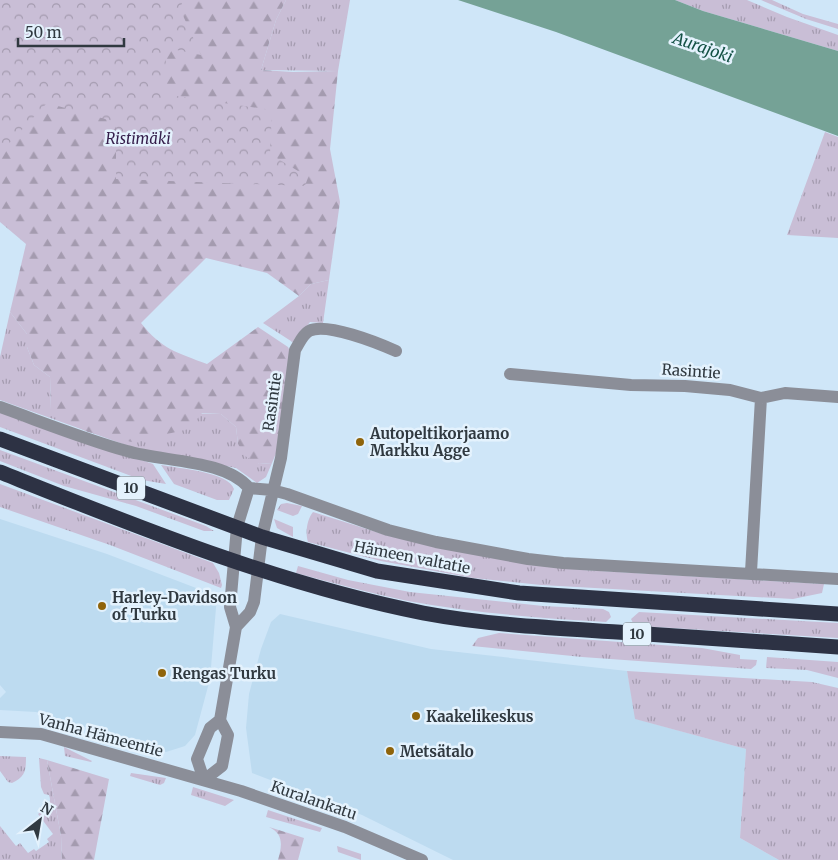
<svg xmlns="http://www.w3.org/2000/svg" width="838" height="860" font-family="Merriweather,serif">
	<defs>
		<pattern id="grass-tufts" width="24" height="20" patternUnits="userSpaceOnUse" patternTransform="scale(1.25)"><rect width="24" height="20" fill="#c9bed6"/><path d="M3 7l-1-3M5 7V3M7 7l1-3M15 17l-1-3M17 17v-4M19 17l1-3" fill="none" stroke="#a49baf"/></pattern>
		<pattern id="forest-firs" width="22" height="20" patternUnits="userSpaceOnUse" patternTransform="scale(1.25)"><rect width="22" height="20" fill="#c9bed6"/><path d="M5 1l3.5 6h-7zM16 11l3.5 6h-7z" fill="#a49baf"/></pattern>
		<pattern id="park-crowns" width="20" height="18" patternUnits="userSpaceOnUse" patternTransform="scale(1.25)"><rect width="20" height="18" fill="#c9bed6"/><path d="M2 6a3 3 0 1 1 6 0M12 15a3 3 0 1 1 6 0" fill="none" stroke="#a49baf"/></pattern>
	</defs>
	<rect width="100%" height="100%" fill="#cfe6f8"/>
	<path fill="#bddbf0" d="M 0,519 L 107,554 L 217,596 L 210,679 L 195,735 L 185,746 L 166,752 L 36,712 L 0,710 L 0,698 L 6,692 L 0,685 Z
		M 280,614 L 431,649 L 627,671 L 636,719 L 746,749 L 740,838 L 779,860 L 453,860 L 362,815 L 252,773 L 246,728 L 249,694 L 261,649 L 271,622 Z"/>
	<path fill="url(#grass-tufts)" d="M 286,0 L 350,0 L 338,71 L 261,70 L 276,20 Z
		M 675,0 L 747,0 L 787,17 L 838,35 L 838,51 L 703,11 Z
		M 761,0 L 772,0 L 803,14 L 838,24 L 838,29 L 806,19 Z
		M 825,132 L 838,137 L 838,238 L 787,235 Z
		M 329,280 L 323,323 L 310,322 L 294,343 L 263,323 L 299,296 L 311,284 Z
		M 10,312 L 27,334 L 27,347 L 34,365 L 50,377 L 51,410 L 221,414 L 236,427 L 238,444 L 259,464 L 272,463 L 266,477 L 257,483 L 236,468 L 134,448 L 0,400 L 0,357 Z
		M 0,411 L 153,464 L 166,484 L 142,480 L 0,427 Z
		M 0,450 L 206,526 L 214,531 L 204,531 L 136,506 L 64,486 L 0,461 Z
		M 161,465 C 177,468 229,472 234,489 L 229,500 L 217,500 L 174,484 Z
		M 0,484 L 213,563 L 219,573 L 222,585 L 221,588 L 110,545 L 0,507 Z
		M 287,503 L 302,506 L 298,514 L 293,516 L 277,510 L 281,504 Z
		M 313,512 L 389,536 L 583,570 L 824,584 L 822,593 L 793,599 L 541,585 L 473,578 L 381,561 L 308,542 C 305,533 307,519 313,512 Z
		M 274,519 L 293,527 L 293,537 L 277,528 Z
		M 298,566 L 348,580 L 410,592 L 543,606 L 603,609 L 609,612 L 611,617 L 606,622 C 540,618 473,613 408,601 C 370,593 333,583 296,573 Z
		M 639,612 L 838,623 L 838,638 L 639,626 L 633,623 L 631,619 Z
		M 499,633 L 702,648 L 740,655 L 740,659 L 757,660 L 756,665 L 751,669 L 582,657 L 472,646 L 478,638 Z
		M 767,657 L 838,662 L 838,678 L 807,670 L 766,668 Z
		M 627,671 L 812,682 L 838,688 L 838,860 L 779,860 L 740,838 L 746,749 L 635,719 Z
		M 64,747 L 92,761 L 91,762 L 65,756 Z
		M 0,756 L 26,757 C 26,771 25,777 12,783 L 8,782 L 0,771 Z
		M 39,758 L 47,760 L 61,836 L 62,860 L 0,860 L 0,826 L 16,846 L 20,843 L 28,853 L 34,849 L 36,851 L 49,842 L 47,839 L 53,834 L 38,814 C 44,809 53,805 49,795 L 44,794 L 41,787 Z
		M 131,773 L 166,778 L 164,783 L 160,785 L 130,776 Z
		M 193,787 L 234,800 L 225,806 L 191,795 Z
		M 268,810 L 322,828 L 320,832 L 266,817 Z
		M 337,846 L 361,854 L 361,860 L 338,852 Z"/>
	<path fill="url(#forest-firs)" d="M 0,0 L 286,0 L 276,20 L 261,70 L 293,72 L 338,71 L 330,149 L 340,202 L 329,280 L 311,284 L 299,296 L 267,273 L 206,258 L 141,323 C 161,349 178,353 207,364 L 258,327 L 288,347 L 291,353 L 277,451 L 272,463 L 259,464 L 245,456 L 238,444 L 236,427 L 221,414 L 202,413 L 189,429 L 132,442 L 88,432 L 59,419 L 51,410 L 50,377 L 34,365 L 27,347 L 27,334 L 10,312 L 26,244 L 0,222 Z
		M 47,760 L 109,779 L 94,860 L 62,860 L 61,836 Z
		M 269,827 L 304,838 L 298,860 L 278,860 C 282,846 284,834 269,827 Z"/>
	<path fill="url(#park-crowns)" d="M 0,0 L 183,0 L 180,9 L 201,55 L 167,48 L 163,94 L 272,110 L 270,154 L 308,177 L 305,186 L 116,179 L 116,122 L 47,103 L 0,153 Z"/>
	<path fill="#75a296" d="M 458,0 L 675,0 L 703,11 L 838,51 L 838,136 L 556,32 Z"/>
	<g fill="none" stroke-linecap="round" stroke-linejoin="round">
		<path stroke="#8b8e98" stroke-width="12" d="M 510,374 L 631,385 L 685,386 L 730,390 L 761,398 L 785,393 L 838,397
			M 0,407 C 42,422 84,439 127,451 C 162,462 225,459 249,488 L 272,490 L 287,494 L 388,530 L 436,542 L 528,559 L 563,563 L 838,579
			M 751,572 L 761,398
			M 236,627 L 250,612 L 254,602 L 262,537 L 281,458 L 295,350 C 299,344 302,335 309,331 C 326,322 378,343 396,351
			M 220,720 L 210,728 L 197,759 L 204,780 L 222,766 L 228,735 L 220,720 L 236,627 L 230,607 L 237,527 L 249,488
			M 0,732 L 41,734 L 241,791 L 345,827 L 422,860"/>
		<path stroke="#2d3244" stroke-width="15" d="M 0,439 L 262,537 L 377,571 L 519,593 L 838,614
			M 0,472 C 138,527 277,584 423,613 C 487,625 553,628 617,632 C 691,637 764,642 838,647"/>
	</g>
	<g fill="#8f640b" stroke="#e4f2fd" stroke-width="2">
		<circle cx="360" cy="442" r="5"/>
		<circle cx="102" cy="606" r="5"/>
		<circle cx="162" cy="673" r="5"/>
		<circle cx="416" cy="716" r="5"/>
		<circle cx="390" cy="751" r="5"/>
	</g>
	<g text-anchor="middle" dominant-baseline="central" stroke-width="5" stroke-linejoin="round" paint-order="stroke">
		<g fill="#e4f2fd" stroke="#667079" stroke-width="1">
			<rect x="117" y="476.5" width="28" height="23" rx="4"/>
			<rect x="623" y="622.5" width="28" height="23" rx="4"/>
		</g>
		<g font-size="14" font-weight="bold" fill="#303940">
			<text x="131" y="488">10</text>
			<text x="637" y="634">10</text>
		</g>
		<g font-size="15" font-style="italic" fill="#341d4a" stroke="#e4f2fd">
			<text x="138" y="138">Ristimäki</text>
		</g>
		<g font-size="15" fill="#303940" stroke="#e4f2fd">
			<text transform="translate(691 371) rotate(4)">Rasintie</text>
			<text transform="translate(272 402) rotate(-82)">Rasintie</text>
			<text transform="translate(412 557) rotate(11)">Hämeen valtatie</text>
			<text transform="translate(101 735) rotate(15)">Vanha Hämeentie</text>
			<text transform="translate(314 800) rotate(19)">Kuralankatu</text>
		</g>
		<g font-size="15" font-weight="bold" fill="#303940" stroke="#e4f2fd" text-anchor="start">
			<text x="370" y="433">Autopeltikorjaamo<tspan x="370" dy="17">Markku Agge</tspan></text>
			<text x="112" y="597">Harley-Davidson<tspan x="112" dy="17">of Turku</tspan></text>
			<text x="172" y="673">Rengas Turku</text>
			<text x="426" y="716">Kaakelikeskus</text>
			<text x="400" y="751">Metsätalo</text>
		</g>
		<g font-size="16" font-style="italic" fill="#135145" stroke="#e4f2fd">
			<text transform="translate(703 47) rotate(19)">Aurajoki</text>
		</g>
	</g>
	<g transform="translate(40 820) rotate(31)" stroke="#e4f2fd" stroke-width="4" paint-order="stroke">
	<path d="M0-4L9 19L0 12L-9 19Z" fill="#303940"/>
	<text y="-8" font-size="14" font-weight="bold" text-anchor="middle" fill="#303940">N</text>
	</g>
	<path d="M18 38v8h106v-8" fill="none" stroke="#303940" stroke-width="2.5"/>
	<text x="25" y="38" font-size="15" fill="#303940" stroke="#e4f2fd" stroke-width="4" paint-order="stroke">50 m</text>
</svg>
